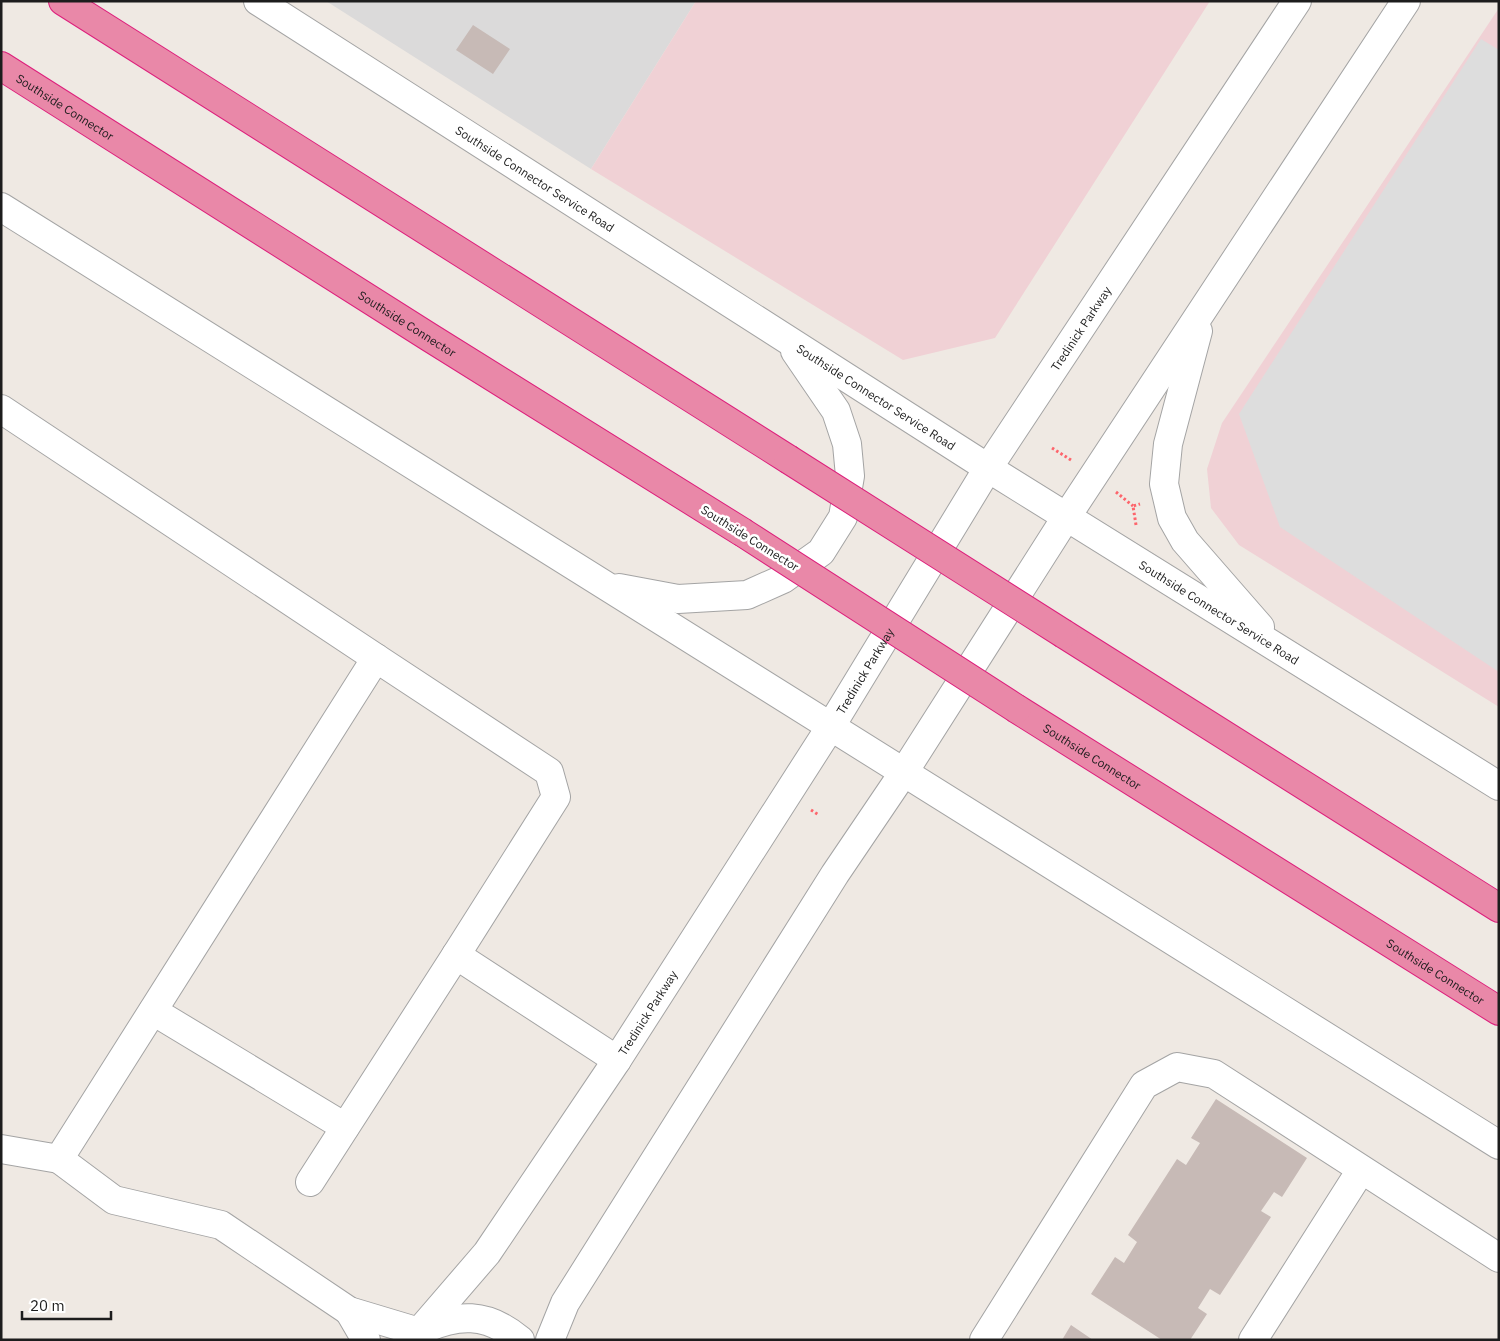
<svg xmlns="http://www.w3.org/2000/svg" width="1500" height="1341" font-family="'IBM Plex Sans',sans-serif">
	<rect width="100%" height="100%" fill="#efe9e3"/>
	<path fill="#dbdada" d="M 326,1 L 696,1 L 591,169 Z"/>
	<path fill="#f0d1d5" d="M 696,1 L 1210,1 L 995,338 L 903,360 L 591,169 Z
		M 1499,8 L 1499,707 L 1239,545 L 1211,508 L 1207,469 L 1222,423 Z"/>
	<path fill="#ddd" d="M 1481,39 L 1499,50 L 1499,672 L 1280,527 L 1239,414 Z"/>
	<path fill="#c7bab6" d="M 473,25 L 510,49 L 493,74 L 456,50 Z
		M 1216,1099 L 1307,1158 L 1282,1197 L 1274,1192 L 1261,1211 L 1271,1217 L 1220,1295 L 1210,1289 L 1198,1308 L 1207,1314 L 1190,1340 L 1162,1340 L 1091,1294 L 1115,1257 L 1124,1263 L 1137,1242 L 1128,1235 L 1177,1159 L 1186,1165 L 1200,1143 L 1191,1138 Z
		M 1071,1325 L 1093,1340 L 1062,1340 Z"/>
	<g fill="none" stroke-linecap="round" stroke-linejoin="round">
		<g stroke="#a4a4a4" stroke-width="30">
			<g id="minor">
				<path id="s1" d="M 258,1 L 988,468 L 1499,786"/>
				<path d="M 1,207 L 1499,1145"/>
				<path d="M 1198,331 L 1168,444 L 1164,484 L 1172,518 L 1185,541 L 1260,627"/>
				<path d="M 1,409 L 376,658"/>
				<path d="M 619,588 L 678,599 L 747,595 L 783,579 L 821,552 L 843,517 L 850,476 L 847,444 L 836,411 L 795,351"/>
				<path d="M 456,955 L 617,1060"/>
				<path d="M 153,1011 L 345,1127"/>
				<path d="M 1,1149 L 59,1159 L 376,658 L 549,772 L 556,797 L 456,955 L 310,1182"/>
				<path id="s2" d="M 59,1159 L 114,1200 L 221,1225 L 349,1311 L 419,1332 L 487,1253 L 617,1060 L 831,726 L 988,468 L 1297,1"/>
				<path d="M 349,1311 L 366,1340"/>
				<path d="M 420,1331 C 457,1313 487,1312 520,1340"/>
				<path d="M 550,1340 L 565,1303 L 835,874 L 904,772 L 1067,516 L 1406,1"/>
				<path d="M 984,1340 L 1144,1085 L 1177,1067 L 1214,1074 L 1499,1258"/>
				<path d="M 1253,1340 L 1361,1170"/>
			</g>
		</g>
		<g stroke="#dd1f7c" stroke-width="30">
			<g id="highway">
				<path d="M 63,1 L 788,459"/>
				<path id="s3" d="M 1,66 L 429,337 L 742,532"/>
				<path d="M 1064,634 L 1499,908"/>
				<path id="s4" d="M 1017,709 L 1499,1011"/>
			</g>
		</g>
		<path stroke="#fd656c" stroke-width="3" stroke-dasharray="2.5 2.5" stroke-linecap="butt" d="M 1052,448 L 1071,460
			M 1116,492 L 1133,506
			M 1136,525 L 1133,506 L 1140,504
			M 811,810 L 819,815"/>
		<use href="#minor" stroke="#fff" stroke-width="28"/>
		<use href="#highway" stroke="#e988a8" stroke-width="28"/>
		<g stroke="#dd1f7c" stroke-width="30" stroke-linecap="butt">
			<path id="highway-bridge" d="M 788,459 L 1064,634
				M 742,532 L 1017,709"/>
		</g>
		<use href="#highway-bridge" stroke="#e988a8" stroke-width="28"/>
	</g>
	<g text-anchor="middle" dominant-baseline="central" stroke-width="5" stroke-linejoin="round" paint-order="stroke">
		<g font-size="12" fill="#1d1d1d" stroke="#fff">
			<text stroke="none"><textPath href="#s3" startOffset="76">Southside Connector</textPath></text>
			<text stroke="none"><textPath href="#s1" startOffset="329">Southside Connector Service Road</textPath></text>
			<text stroke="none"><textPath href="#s3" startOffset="481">Southside Connector</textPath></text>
			<text stroke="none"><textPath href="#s2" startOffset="1609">Tredinick Parkway</textPath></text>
			<text stroke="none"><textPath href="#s1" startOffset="734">Southside Connector Service Road</textPath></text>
			<text transform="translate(750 538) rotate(32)">Southside Connector</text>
			<text stroke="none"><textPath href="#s1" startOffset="1139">Southside Connector Service Road</textPath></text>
			<text stroke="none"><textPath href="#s2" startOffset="1204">Tredinick Parkway</textPath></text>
			<text stroke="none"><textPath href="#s4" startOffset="89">Southside Connector</textPath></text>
			<text stroke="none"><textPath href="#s4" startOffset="494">Southside Connector</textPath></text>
			<text stroke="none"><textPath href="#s2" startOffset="799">Tredinick Parkway</textPath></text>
		</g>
	</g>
	<rect width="1500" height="1341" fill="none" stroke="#1d1d1d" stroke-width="5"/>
	<path d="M22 1311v8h89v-8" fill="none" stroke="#1d1d1d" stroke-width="2.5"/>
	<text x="30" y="1311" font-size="15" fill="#1d1d1d" stroke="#ffffff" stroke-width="4" paint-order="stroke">20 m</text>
</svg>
